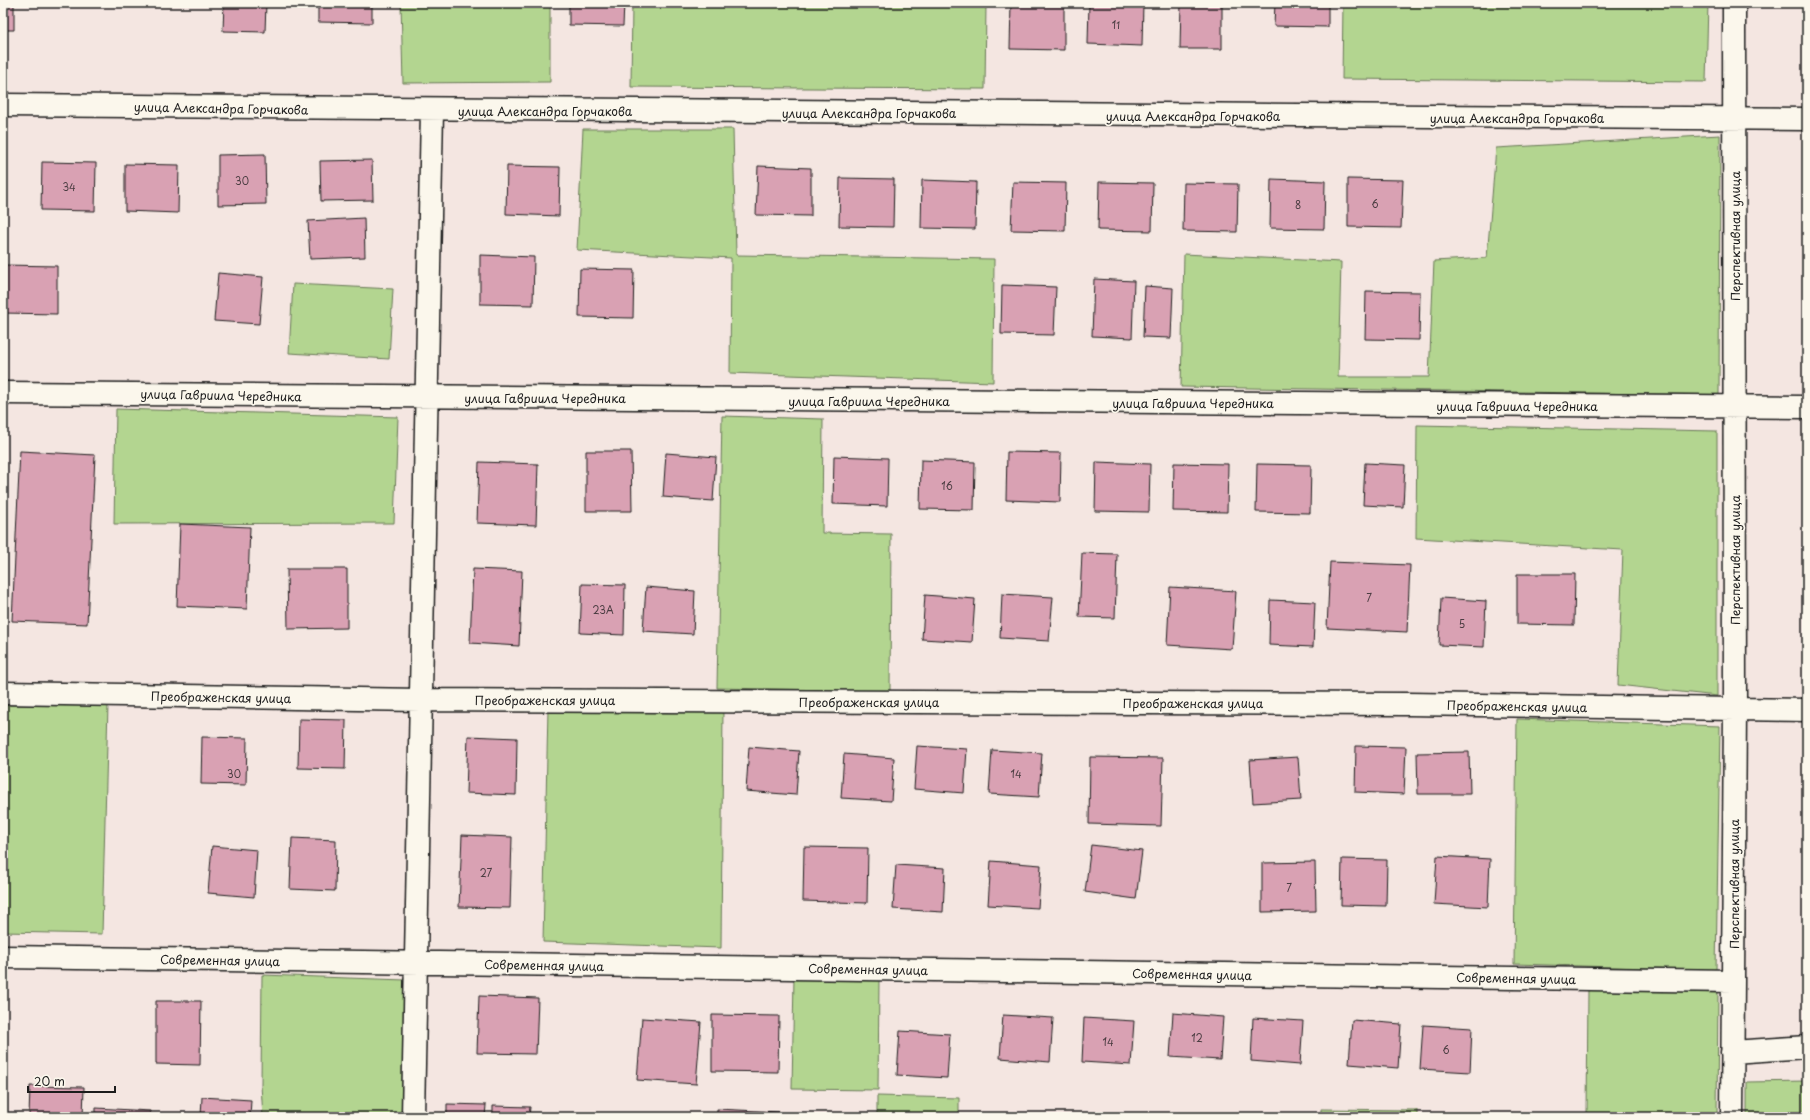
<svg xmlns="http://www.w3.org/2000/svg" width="1810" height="1120" font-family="'Playpen Sans',sans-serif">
	<rect width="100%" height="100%" fill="#f4e6e1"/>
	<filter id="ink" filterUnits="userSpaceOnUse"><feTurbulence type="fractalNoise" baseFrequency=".025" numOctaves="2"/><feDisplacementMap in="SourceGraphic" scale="8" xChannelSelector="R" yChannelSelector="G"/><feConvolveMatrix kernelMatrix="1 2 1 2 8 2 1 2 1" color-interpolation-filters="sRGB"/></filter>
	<g filter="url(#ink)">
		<path fill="#b3d590" stroke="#687856" d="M 401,3 L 550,3 L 550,82 L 403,83 Z
			M 632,3 L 986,3 L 985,89 L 631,87 Z
			M 1343,3 L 1708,3 L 1706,82 L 1342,79 Z
			M 583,129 L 733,129 L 736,255 L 994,259 L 993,382 L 730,373 L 731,258 L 577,250 Z
			M 1720,135 L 1719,395 L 1181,387 L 1184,254 L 1341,262 L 1338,377 L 1429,377 L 1434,261 L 1487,258 L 1496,148 Z
			M 293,284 L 393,289 L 389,359 L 289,353 Z
			M 116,409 L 398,417 L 394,523 L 114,524 Z
			M 722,416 L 823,419 L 822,533 L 891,534 L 890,691 L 717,688 Z
			M 1417,425 L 1717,431 L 1717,696 L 1618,685 L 1623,550 L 1416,538 Z
			M 3,705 L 108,705 L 102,934 L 3,932 Z
			M 723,708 L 721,948 L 543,942 L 548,709 Z
			M 1517,719 L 1720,726 L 1716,970 L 1514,964 Z
			M 262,975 L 405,980 L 402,1117 L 263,1117 L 261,1085 Z
			M 794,977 L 879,979 L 878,1090 L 792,1089 Z
			M 1588,988 L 1718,993 L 1717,1117 L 1587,1117 Z
			M 1807,1081 L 1807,1117 L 1747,1117 L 1747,1082 Z
			M 877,1096 L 959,1098 L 959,1117 L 877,1117 Z
			M 1321,1109 L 1417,1110 L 1417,1117 L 1321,1117 Z"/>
		<path fill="#d9a1b3" stroke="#1c1c1c" d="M 3,3 L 14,3 L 14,30 L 3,30 Z
			M 224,3 L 266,3 L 265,32 L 223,31 Z
			M 318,3 L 372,3 L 372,23 L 318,22 Z
			M 569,3 L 624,3 L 623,26 L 569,25 Z
			M 1011,3 L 1064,3 L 1064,50 L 1010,49 Z
			M 1089,3 L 1143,3 L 1142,46 L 1088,44 Z
			M 1181,3 L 1222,3 L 1222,49 L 1180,49 Z
			M 1275,3 L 1328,3 L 1328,27 L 1274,26 Z
			M 265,154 L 266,204 L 218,205 L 218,155 Z
			M 372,160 L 373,200 L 321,201 L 320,161 Z
			M 42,162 L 96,163 L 95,211 L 41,210 Z
			M 125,164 L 179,165 L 178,213 L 125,211 Z
			M 507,166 L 560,167 L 559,216 L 506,214 Z
			M 758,166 L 811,168 L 811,216 L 756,215 Z
			M 3,170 L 4,170 L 3,218 Z
			M 840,178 L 894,179 L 893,227 L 839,226 Z
			M 1271,179 L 1325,181 L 1324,229 L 1270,228 Z
			M 1348,179 L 1403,180 L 1401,228 L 1348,227 Z
			M 922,180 L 976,182 L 975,229 L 921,228 Z
			M 1013,182 L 1066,183 L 1065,231 L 1011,230 Z
			M 1099,182 L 1153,183 L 1152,231 L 1098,230 Z
			M 1184,183 L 1238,184 L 1237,232 L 1183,231 Z
			M 364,218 L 365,257 L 310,259 L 308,221 Z
			M 480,255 L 534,257 L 533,305 L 480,304 Z
			M 4,265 L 57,266 L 57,314 L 3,313 Z
			M 580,269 L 634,270 L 633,318 L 579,317 Z
			M 218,273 L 263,277 L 259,324 L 214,321 Z
			M 1094,279 L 1134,281 L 1132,338 L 1092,336 Z
			M 1002,285 L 1056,287 L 1054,335 L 1001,334 Z
			M 1145,286 L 1173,288 L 1171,338 L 1143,337 Z
			M 1366,291 L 1420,292 L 1419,340 L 1365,339 Z
			M 20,451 L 95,455 L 87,624 L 12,621 Z
			M 586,451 L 631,451 L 632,511 L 586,511 Z
			M 1007,452 L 1061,453 L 1060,502 L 1006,500 Z
			M 666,453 L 716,457 L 713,501 L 663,497 Z
			M 834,456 L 888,458 L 887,506 L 833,504 Z
			M 921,460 L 975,462 L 974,510 L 920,509 Z
			M 479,462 L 538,464 L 536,525 L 477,523 Z
			M 1096,462 L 1150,464 L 1149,512 L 1095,511 Z
			M 1174,463 L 1228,464 L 1227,512 L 1173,511 Z
			M 1365,463 L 1405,465 L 1403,507 L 1363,505 Z
			M 1257,464 L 1311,465 L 1310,513 L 1256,512 Z
			M 180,524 L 250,527 L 247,609 L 177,606 Z
			M 1082,553 L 1117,554 L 1115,618 L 1079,617 Z
			M 1330,562 L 1410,565 L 1407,632 L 1327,628 Z
			M 287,569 L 347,569 L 347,628 L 288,629 Z
			M 473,569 L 522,571 L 519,646 L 470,643 Z
			M 1517,574 L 1575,574 L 1574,625 L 1517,624 Z
			M 582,584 L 625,585 L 624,635 L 580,633 Z
			M 646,587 L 695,591 L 693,634 L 643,631 Z
			M 1170,587 L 1236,591 L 1232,649 L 1167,645 Z
			M 1002,594 L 1053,597 L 1049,641 L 1000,638 Z
			M 925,595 L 975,599 L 972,642 L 922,639 Z
			M 1441,598 L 1486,601 L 1484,647 L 1439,645 Z
			M 1270,600 L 1315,602 L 1313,647 L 1269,645 Z
			M 299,719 L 346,720 L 345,769 L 298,768 Z
			M 468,736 L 517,738 L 516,795 L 466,793 Z
			M 202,737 L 247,738 L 246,785 L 201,784 Z
			M 917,746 L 967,749 L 964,793 L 914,789 Z
			M 1356,746 L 1406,747 L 1404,794 L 1355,792 Z
			M 749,747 L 799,751 L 796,795 L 746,791 Z
			M 992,750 L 1042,753 L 1039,797 L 989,794 Z
			M 1469,752 L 1470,794 L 1418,794 L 1417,753 Z
			M 844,754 L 894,758 L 891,801 L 841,798 Z
			M 1090,757 L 1163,758 L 1161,826 L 1089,824 Z
			M 1298,757 L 1301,800 L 1253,803 L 1250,760 Z
			M 462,835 L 512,837 L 510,908 L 459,907 Z
			M 292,838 L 336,840 L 335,891 L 290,889 Z
			M 1091,845 L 1142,851 L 1136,899 L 1085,892 Z
			M 212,846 L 257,850 L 254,897 L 208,893 Z
			M 804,847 L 868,848 L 867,903 L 803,901 Z
			M 1437,856 L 1490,859 L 1488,907 L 1434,904 Z
			M 1342,859 L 1387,860 L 1386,906 L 1341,905 Z
			M 991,861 L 1041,865 L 1038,908 L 988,905 Z
			M 1315,862 L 1316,911 L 1262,912 L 1262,863 Z
			M 896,865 L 945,868 L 943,912 L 893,909 Z
			M 479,996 L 538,998 L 536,1054 L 477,1053 Z
			M 156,1001 L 201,1001 L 200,1065 L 156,1064 Z
			M 1173,1013 L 1223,1017 L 1220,1060 L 1170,1057 Z
			M 712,1015 L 779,1016 L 778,1072 L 712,1071 Z
			M 1003,1015 L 1053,1018 L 1050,1062 L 1000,1058 Z
			M 642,1018 L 701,1022 L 696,1084 L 637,1080 Z
			M 1084,1018 L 1134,1021 L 1131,1065 L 1082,1062 Z
			M 1253,1018 L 1303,1021 L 1300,1065 L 1251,1061 Z
			M 1352,1020 L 1401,1024 L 1398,1068 L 1349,1064 Z
			M 1423,1025 L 1472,1028 L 1470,1072 L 1420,1069 Z
			M 900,1031 L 950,1034 L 947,1078 L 897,1075 Z
			M 30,1086 L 84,1087 L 83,1117 L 29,1117 Z
			M 202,1097 L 251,1100 L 250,1117 L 201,1117 Z
			M 447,1104 L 486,1105 L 485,1117 L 447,1117 Z
			M 493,1106 L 530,1107 L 529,1117 L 493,1117 Z
			M 96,1108 L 150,1111 L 150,1117 L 96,1117 Z
			M 717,1109 L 779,1112 L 779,1117 L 717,1117 Z
			M 572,1114 L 623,1116 L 623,1117 L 572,1117 Z"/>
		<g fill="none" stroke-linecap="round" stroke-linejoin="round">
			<g stroke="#1c1c1c" stroke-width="25">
				<path id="street" d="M 3,105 L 1807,119
					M 3,393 L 1807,407
					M 3,693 L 420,700 L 1408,704 L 1807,710
					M 3,957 L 1733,981
					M 1732,1052 L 1807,1047
					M 413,1117 L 432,110
					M 1732,1117 L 1735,710 L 1734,3"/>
			</g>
			<use href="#street" stroke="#fbf7ec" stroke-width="22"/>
		</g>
	</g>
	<g text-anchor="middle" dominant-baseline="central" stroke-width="3.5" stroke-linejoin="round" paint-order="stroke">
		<g font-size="10" fill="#4b3d42">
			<text x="1116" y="24">11</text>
			<text x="242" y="180">30</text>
			<text x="69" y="186">34</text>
			<text x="1375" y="203">6</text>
			<text x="1298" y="204">8</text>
			<text x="947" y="485">16</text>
			<text x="1369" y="597">7</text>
			<text x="603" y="609">23А</text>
			<text x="1462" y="623">5</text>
			<text x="234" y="773">30</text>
			<text x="1016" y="773">14</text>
			<text x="486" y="872">27</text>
			<text x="1289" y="887">7</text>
			<text x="1197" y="1037">12</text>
			<text x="1108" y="1041">14</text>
			<text x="1446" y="1049">6</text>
		</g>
		<g font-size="12" fill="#1c1c1c" stroke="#fbf7ec">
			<text transform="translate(221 108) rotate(1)">улица Александра Горчакова</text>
			<text x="545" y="111">улица Александра Горчакова</text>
			<text x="869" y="113">улица Александра Горчакова</text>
			<text x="1193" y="116">улица Александра Горчакова</text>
			<text x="1517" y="118">улица Александра Горчакова</text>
			<text transform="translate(1735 236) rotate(-90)">Перспективная улица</text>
			<text transform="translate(221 395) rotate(1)">улица Гавриила Чередника</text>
			<text x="545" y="398">улица Гавриила Чередника</text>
			<text x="869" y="401">улица Гавриила Чередника</text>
			<text x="1193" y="403">улица Гавриила Чередника</text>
			<text x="1517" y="406">улица Гавриила Чередника</text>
			<text transform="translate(1735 560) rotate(-90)">Перспективная улица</text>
			<text transform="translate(221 697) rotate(1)">Преображенская улица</text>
			<text x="545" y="700">Преображенская улица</text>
			<text x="869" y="702">Преображенская улица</text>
			<text x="1193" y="703">Преображенская улица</text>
			<text transform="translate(1517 706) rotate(1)">Преображенская улица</text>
			<text transform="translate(1734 884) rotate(-90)">Перспективная улица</text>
			<text transform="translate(220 960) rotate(1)">Современная улица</text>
			<text transform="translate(544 965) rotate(1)">Современная улица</text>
			<text transform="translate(868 969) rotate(1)">Современная улица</text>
			<text transform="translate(1192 974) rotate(1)">Современная улица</text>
			<text transform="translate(1516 978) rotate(1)">Современная улица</text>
		</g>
	</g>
	<rect width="1810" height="1120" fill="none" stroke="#fbf7ec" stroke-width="16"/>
	<rect x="8" y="8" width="1794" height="1104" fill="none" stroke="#1c1c1c" stroke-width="1.5" filter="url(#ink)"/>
	<path d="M28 1086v6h87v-6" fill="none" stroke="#1c1c1c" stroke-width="2"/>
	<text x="34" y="1086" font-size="12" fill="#1c1c1c" stroke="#fbf7ec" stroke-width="3" paint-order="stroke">20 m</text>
</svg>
